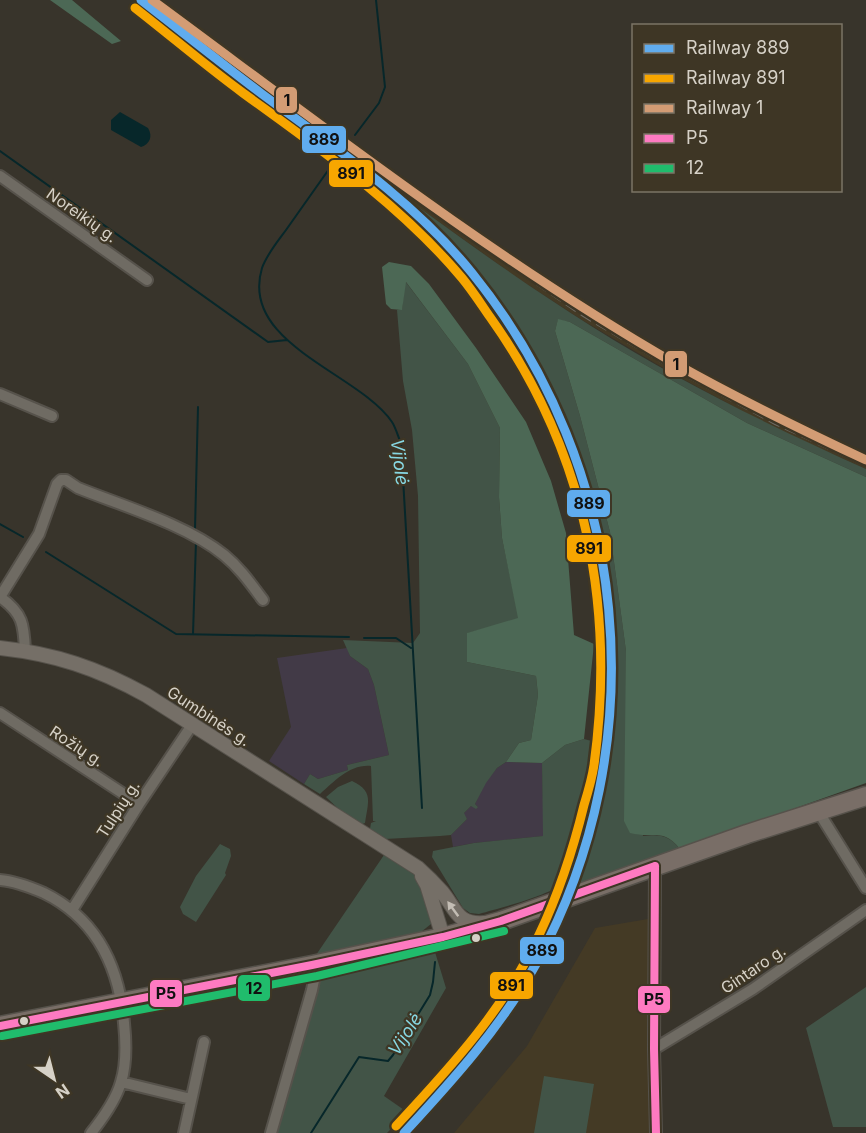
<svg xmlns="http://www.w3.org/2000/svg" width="866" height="1133" font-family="Inter,sans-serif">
	<rect width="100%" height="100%" fill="#38342b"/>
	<path fill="#423a47" d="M 347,648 L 350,656 L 368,669 L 374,685 L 389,755 L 347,765 L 348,770 L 318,779 L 310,774 L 304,784 L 269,761 L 291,727 L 277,658 Z
		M 506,762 L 542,763 L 544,836 L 474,843 L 453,847 L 451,835 L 467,819 L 463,814 L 471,806 L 478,807 L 475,804 L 485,783 L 497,768 Z"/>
	<path fill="#443a25" d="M 136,0 L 161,0 L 465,225 L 588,306 L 683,362 L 779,414 L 866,456 L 866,469 L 774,428 L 677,376 L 582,320 L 519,279 L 380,180 L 454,249 L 474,270 L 517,330 L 538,364 L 557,400 L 585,469 L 597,508 L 605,545 L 612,596 L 616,645 L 616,692 L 605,790 L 591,848 L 579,883 L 567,888 L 583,845 L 597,791 L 605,741 L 610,693 L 611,647 L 607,598 L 591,512 L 579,472 L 552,404 L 534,368 L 493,304 L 471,276 L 430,233 L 384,191 L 324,145 L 241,85 L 173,41 L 178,33 Z
		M 567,911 L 540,963 L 493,1035 L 455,1082 L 408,1133 L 399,1133 L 450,1078 L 487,1032 L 519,986 L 554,914 Z
		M 648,919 L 651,1133 L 454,1133 L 527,1046 L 595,928 Z"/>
	<path fill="#425447" d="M 372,173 C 471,246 570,318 678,377 C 740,411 802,440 866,469 L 866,477 L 747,423 L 570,322 L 558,320 L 555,331 L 580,416 L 610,532 L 626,651 L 643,836 C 660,834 669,835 680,849 L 579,883 C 652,691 617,464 497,299 C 462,251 417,212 372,173 Z
		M 405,281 L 468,364 L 500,428 L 499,497 L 502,538 L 519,619 L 468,633 L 467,662 L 536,676 L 538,695 L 531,740 L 519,743 L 506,762 L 497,768 L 486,783 L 475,804 L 478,807 L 476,809 L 471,806 L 464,813 L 467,819 L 451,835 L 440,836 L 385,839 L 375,835 L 370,829 L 371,823 L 376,821 L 373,821 L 371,766 C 350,764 335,781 320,794 L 304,784 L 310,774 L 318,779 L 348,770 L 347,765 L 389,755 L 374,685 L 368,669 L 350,656 L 343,640 L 413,643 L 420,633 L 418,496 L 412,430 L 403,381 L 397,310 L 402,309 Z
		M 584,739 L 603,744 L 592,808 L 567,880 C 551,896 502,907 479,914 L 470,913 L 463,908 L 432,857 L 433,851 L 474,843 L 543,836 L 542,763 L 565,745 Z
		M 352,781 C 374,791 368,802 365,823 L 360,825 L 346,816 L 326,797 L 338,787 Z
		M 220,844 L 230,849 L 231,856 L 225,873 L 226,875 L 196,922 L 183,914 L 180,907 L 196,876 Z
		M 384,855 L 418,877 L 432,919 L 431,924 L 421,932 L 316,955 Z
		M 435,952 L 446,988 L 384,1096 L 407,1112 L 387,1133 L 271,1133 L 314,980 Z
		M 866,987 L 866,1127 L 833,1127 L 806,1028 Z
		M 544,1076 L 594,1084 L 586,1133 L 534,1133 Z"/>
	<path fill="#4c6855" d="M 50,0 L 72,0 L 121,41 L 112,44 Z
		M 389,262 L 411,266 L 429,284 L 476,348 L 526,422 L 551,481 L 566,533 L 574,635 L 594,644 L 584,739 L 565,745 L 542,763 L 506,762 L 519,743 L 531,740 L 538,695 L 536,676 L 467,662 L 467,633 L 518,618 L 502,538 L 499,497 L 500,428 L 468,364 L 406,282 L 402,310 L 391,309 L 386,304 L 382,267 Z
		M 558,319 L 570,322 L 747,423 L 866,477 L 866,783 L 680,849 C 663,827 653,839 630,833 L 624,821 L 626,651 L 610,532 L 580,416 L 555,331 Z"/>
	<path fill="#07272a" d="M 120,112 L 148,128 C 153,136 150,144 141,147 L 111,130 L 111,120 Z"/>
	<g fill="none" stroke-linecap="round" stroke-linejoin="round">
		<path stroke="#07272a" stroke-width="2" d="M 355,135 L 379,103 L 385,87 L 376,0
			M 0,151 L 268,342 L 287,340
			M 334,162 C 318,185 302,207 286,230 C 278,241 267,254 262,268 C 239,344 359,373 392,422 C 396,428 398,437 401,443 L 422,808
			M 0,524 L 23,537
			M 195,529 L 198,407
			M 46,552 L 176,634 L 349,637
			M 193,634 L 196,541
			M 364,638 L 396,638 L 411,648
			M 311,1133 L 359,1057 L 388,1061 L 393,1055 L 430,995 L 433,982 L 435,962"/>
		<g stroke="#56524b" stroke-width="14">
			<path id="street" d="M 0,176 L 147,280
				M 0,394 L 52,416
				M 0,597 L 39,534 L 57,484 L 61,480 L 66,480 L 78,488 C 123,506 187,525 224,555 C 240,568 251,584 263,600
				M 0,597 C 23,613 24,625 25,651
				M 0,713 L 139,804
				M 819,808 L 823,819 L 866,888
				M 655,866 L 654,1049 L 656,1133
				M 0,880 C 15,881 30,887 44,893 C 97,919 119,966 124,1023 C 126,1042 127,1063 121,1082 C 116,1100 103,1118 91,1133
				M 72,910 L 139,804 L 192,725
				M 654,1049 L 753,989 L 866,910
				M 121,1082 L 191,1099
				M 184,1133 L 204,1042
				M 271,1133 L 312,990 L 314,980 L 312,965"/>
		</g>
		<g stroke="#56524b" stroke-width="16">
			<path id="secondary" d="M 0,648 C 55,654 97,668 146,695 L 418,868 C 427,876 434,883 442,892 C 456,909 457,925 484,923
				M 422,876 L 427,885 L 443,937"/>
		</g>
		<g stroke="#56524b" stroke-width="21">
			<path id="highway" d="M 0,1026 L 312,965 L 443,937 L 501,921 L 747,834 L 866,796"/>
		</g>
		<use href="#street" stroke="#6f6b63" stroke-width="10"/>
		<use href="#secondary" stroke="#756f67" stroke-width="14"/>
		<use href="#highway" stroke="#796e67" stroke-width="18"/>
		<path stroke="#6f6c66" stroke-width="2" stroke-dasharray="12 6" stroke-linecap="butt" d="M 142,0 L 460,232 L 583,316 L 678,372 L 775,424 L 866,466"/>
		<g stroke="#3e3625" stroke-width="12">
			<path id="bus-1" d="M 655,866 L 654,1049 L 656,1133
				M 0,1026 L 312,965 L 443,937 L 501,921 L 655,866"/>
		</g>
		<g stroke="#3e3625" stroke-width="12">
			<path id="bus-2" d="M 2,1036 L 317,976 L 504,931"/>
		</g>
		<use href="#bus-1" stroke="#fe7ac1" stroke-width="8"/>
		<use href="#bus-2" stroke="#20bc6c" stroke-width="8"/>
		<g stroke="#3e3625" stroke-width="14">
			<path id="rail-1" d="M 141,0 C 181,31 221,63 262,94 C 335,148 414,201 472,273 C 630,468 657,743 536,964 C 501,1027 452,1081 404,1133"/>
		</g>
		<g stroke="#3e3625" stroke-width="14">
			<path id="rail-2" d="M 135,8 C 171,36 206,66 243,93 C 320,149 400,204 462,278 C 472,290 481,304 490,317 C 585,450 616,604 594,765 C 592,779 588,792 584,805 C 573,850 559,893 539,935 C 506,1007 450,1068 396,1126"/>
		</g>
		<g stroke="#3e3625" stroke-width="14">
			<path id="rail-3" d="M 152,0 C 323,126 492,258 676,364 C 738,399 802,430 866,460"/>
		</g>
		<use href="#rail-1" stroke="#60acee" stroke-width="9"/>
		<use href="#rail-2" stroke="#f7a600" stroke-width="9"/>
		<use href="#rail-3" stroke="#d39c74" stroke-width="9"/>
	</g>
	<defs><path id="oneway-solid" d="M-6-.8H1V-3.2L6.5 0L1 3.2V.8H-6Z" transform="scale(1.5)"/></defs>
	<use fill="#c3bdb4" href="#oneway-solid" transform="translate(453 909) rotate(-126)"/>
	<g fill="#d6d1c7" stroke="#3e3625" stroke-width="2">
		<circle cx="476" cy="938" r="5"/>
		<circle cx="24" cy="1021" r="5"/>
	</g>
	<g text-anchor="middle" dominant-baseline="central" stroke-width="4.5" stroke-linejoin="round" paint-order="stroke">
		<g font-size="16" fill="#d6d1c7" stroke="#3e3625">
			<text transform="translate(82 215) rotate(35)">Noreikių g.</text>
			<text transform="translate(209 716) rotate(33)">Gumbinės g.</text>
			<text transform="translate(77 746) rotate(33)">Rožių g.</text>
			<text transform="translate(118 809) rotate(-57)">Tulpių g.</text>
			<text transform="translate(753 969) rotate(-34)">Gintaro g.</text>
		</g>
		<g font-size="18" font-style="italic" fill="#87d7e2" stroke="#3e3625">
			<text transform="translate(400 462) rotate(83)">Vijolė</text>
			<text transform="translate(405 1034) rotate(-57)">Vijolė</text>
		</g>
	</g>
	<g stroke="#3e3625" stroke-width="2">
		<rect x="275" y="86" width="23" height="28" rx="6" fill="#d39c74"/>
		<rect x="301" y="125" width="46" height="29" rx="6" fill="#60acee"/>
		<rect x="328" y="159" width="46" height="29" rx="6" fill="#f7a600"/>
		<rect x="664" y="350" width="24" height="28" rx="6" fill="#d39c74"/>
		<rect x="566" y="489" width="45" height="29" rx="6" fill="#60acee"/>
		<rect x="566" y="534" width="46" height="29" rx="6" fill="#f7a600"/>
		<rect x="519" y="936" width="46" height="29" rx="6" fill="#60acee"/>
		<rect x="489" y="971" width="45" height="29" rx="6" fill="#f7a600"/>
		<rect x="237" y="974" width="34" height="28" rx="6" fill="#20bc6c"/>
		<rect x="149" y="979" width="34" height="29" rx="6" fill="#fe7ac1"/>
		<rect x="637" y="985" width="34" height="29" rx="6" fill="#fe7ac1"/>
	</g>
	<g font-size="16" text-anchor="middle" font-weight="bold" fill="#111">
		<text x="287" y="106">1</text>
		<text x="324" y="145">889</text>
		<text x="351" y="179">891</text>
		<text x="676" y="370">1</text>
		<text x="589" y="509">889</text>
		<text x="589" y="554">891</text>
		<text x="542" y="956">889</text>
		<text x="511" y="991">891</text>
		<text x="254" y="994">12</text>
		<text x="166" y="999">P5</text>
		<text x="654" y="1005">P5</text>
	</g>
	<rect x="632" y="24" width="210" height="168" fill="#3e3625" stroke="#7b7466" stroke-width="1.5"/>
	<rect x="644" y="44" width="30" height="9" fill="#60acee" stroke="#7b7466" stroke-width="1.5"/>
	<text x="686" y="54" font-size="18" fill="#d6d1c7">Railway 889</text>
	<rect x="644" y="74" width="30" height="9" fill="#f7a600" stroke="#7b7466" stroke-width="1.5"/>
	<text x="686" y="84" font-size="18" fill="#d6d1c7">Railway 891</text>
	<rect x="644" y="104" width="30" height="9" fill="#d39c74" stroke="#7b7466" stroke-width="1.5"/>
	<text x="686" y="114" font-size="18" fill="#d6d1c7">Railway 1</text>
	<rect x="644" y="134" width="30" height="9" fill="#fe7ac1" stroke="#7b7466" stroke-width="1.5"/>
	<text x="686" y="144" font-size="18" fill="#d6d1c7">P5</text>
	<rect x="644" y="164" width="30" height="9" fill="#20bc6c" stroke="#7b7466" stroke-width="1.5"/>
	<text x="686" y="174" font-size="18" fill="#d6d1c7">12</text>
	<g transform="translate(54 1079) rotate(145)" stroke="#3e3625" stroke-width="4.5" paint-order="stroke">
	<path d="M0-4.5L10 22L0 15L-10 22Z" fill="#d6d1c7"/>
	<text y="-9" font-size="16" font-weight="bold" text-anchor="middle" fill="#d6d1c7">N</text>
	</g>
</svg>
